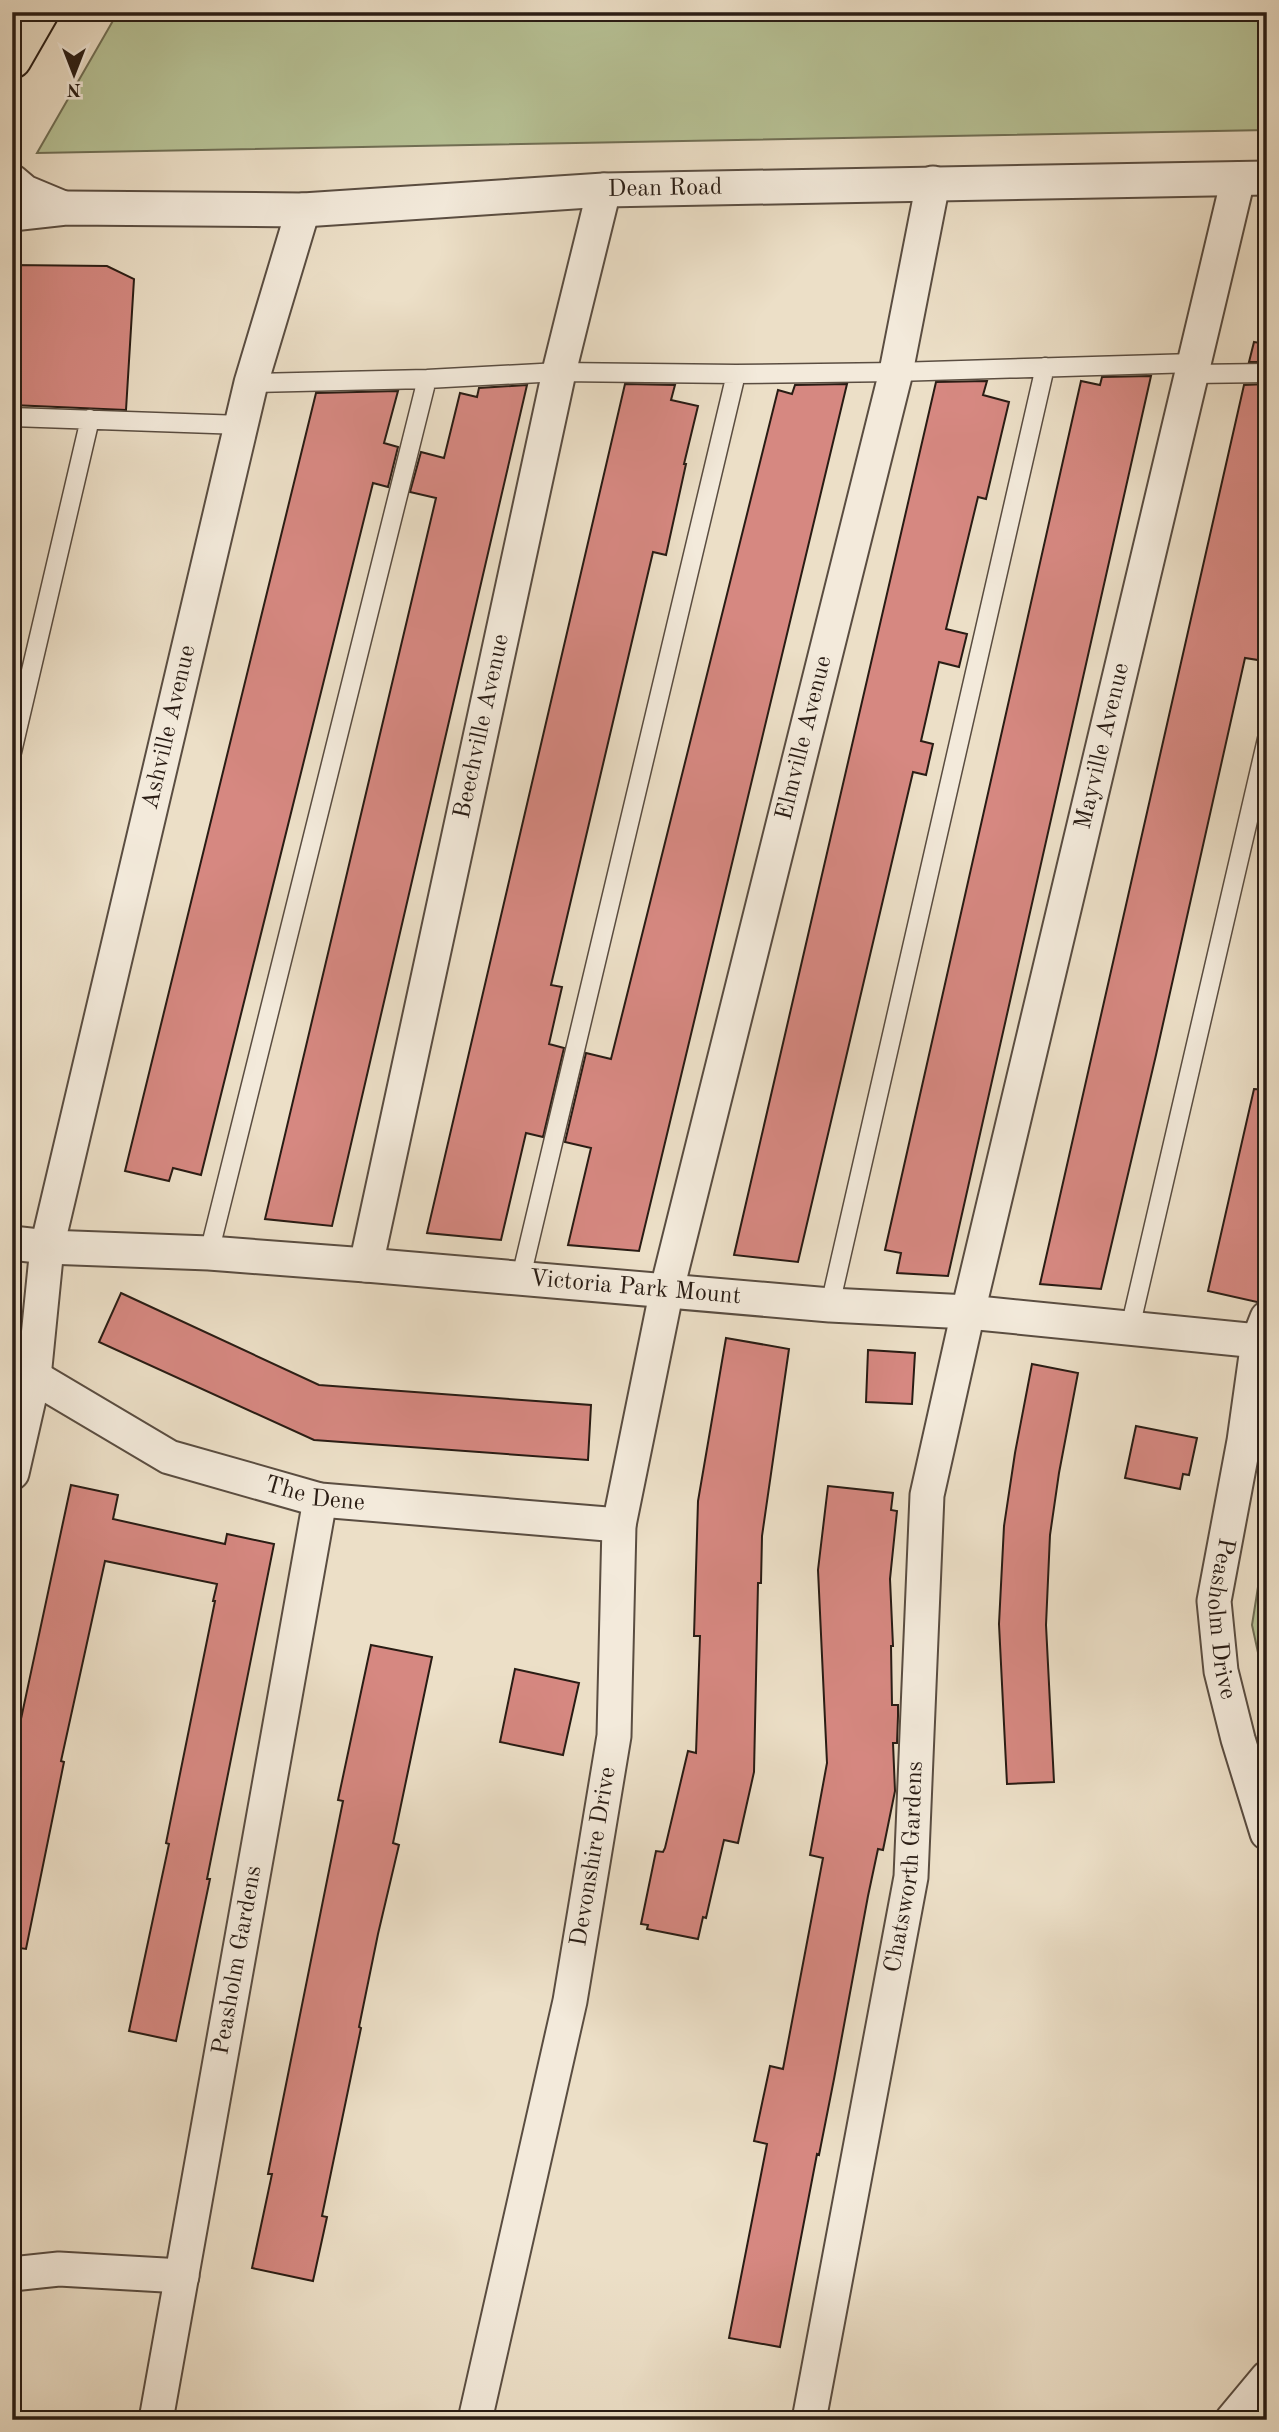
<svg xmlns="http://www.w3.org/2000/svg" width="1279" height="2432" font-family="'Old Standard TT',serif">
	<rect width="100%" height="100%" fill="#ecdfc7"/>
	<filter id="stains"><feTurbulence type="fractalNoise" baseFrequency=".00286" numOctaves="4"/><feColorMatrix values="0 0 0 0 .2 0 0 0 0 .09 0 0 0 0 .02 0 0 0 .5 -.17"/></filter>
	<radialGradient id="worn" r=".72"><stop offset=".6" stop-color="#630" stop-opacity="0"/><stop offset="1" stop-color="#630" stop-opacity=".3"/></radialGradient>
	<path fill="#b7c296" stroke="#706f55" stroke-width="2" d="M 118,12 L 1267,12 L 1267,130 L 37,153 Z
		M 1267,1530 L 1267,1694 L 1252,1625 Z"/>
	<path fill="#d68881" stroke="#291c14" stroke-width="2" d="M 12,265 L 107,266 L 134,279 L 126,410 L 12,405 Z
		M 1254,342 L 1267,344 L 1267,362 L 1249,362 Z
		M 1151,376 L 948,1276 L 897,1273 L 901,1253 L 885,1250 L 1081,381 L 1100,385 L 1102,377 Z
		M 987,381 L 983,395 L 1009,402 L 986,499 L 978,497 L 946,629 L 967,634 L 959,667 L 939,662 L 921,741 L 933,744 L 926,775 L 913,772 L 798,1262 L 734,1255 L 936,382 Z
		M 625,384 L 675,385 L 671,400 L 698,406 L 684,464 L 686,464 L 666,555 L 653,552 L 551,985 L 562,987 L 549,1044 L 564,1048 L 543,1137 L 526,1133 L 501,1240 L 427,1233 Z
		M 847,384 L 639,1251 L 568,1245 L 591,1148 L 565,1142 L 586,1053 L 611,1059 L 778,390 L 792,394 L 795,385 Z
		M 1267,384 L 1267,620 L 1258,660 L 1245,658 L 1156,1055 L 1101,1289 L 1040,1284 L 1244,385 Z
		M 527,385 L 332,1226 L 265,1219 L 436,498 L 410,492 L 421,452 L 444,458 L 460,393 L 477,397 L 479,388 Z
		M 398,391 L 384,443 L 398,447 L 388,487 L 373,483 L 201,1175 L 173,1168 L 169,1181 L 125,1171 L 316,393 Z
		M 1254,1089 L 1267,1090 L 1267,1271 L 1260,1301 L 1257,1302 L 1208,1291 Z
		M 121,1293 L 319,1385 L 591,1405 L 588,1460 L 314,1440 L 99,1342 Z
		M 726,1338 L 789,1349 L 762,1536 L 761,1583 L 758,1583 L 754,1772 L 738,1843 L 724,1840 L 706,1918 L 703,1917 L 698,1939 L 647,1929 L 648,1925 L 641,1924 L 656,1851 L 663,1852 L 665,1848 L 688,1751 L 696,1753 L 700,1636 L 694,1636 L 698,1501 Z
		M 868,1350 L 915,1353 L 912,1404 L 866,1402 Z
		M 1032,1364 L 1078,1373 L 1059,1473 L 1050,1535 L 1046,1625 L 1054,1782 L 1007,1784 L 999,1624 L 1004,1526 L 1015,1453 Z
		M 1136,1426 L 1197,1438 L 1189,1475 L 1183,1474 L 1180,1489 L 1125,1478 Z
		M 71,1485 L 118,1495 L 113,1519 L 225,1544 L 227,1534 L 274,1544 L 207,1879 L 210,1879 L 176,2041 L 129,2031 L 169,1844 L 166,1843 L 215,1601 L 213,1601 L 217,1584 L 105,1561 L 61,1761 L 64,1762 L 26,1949 L 12,1947 L 12,1761 Z
		M 828,1486 L 893,1493 L 891,1510 L 897,1511 L 890,1579 L 893,1646 L 891,1646 L 892,1705 L 898,1705 L 898,1716 L 897,1743 L 893,1743 L 895,1791 L 883,1850 L 878,1849 L 868,1896 L 834,2079 L 819,2155 L 817,2154 L 780,2347 L 729,2338 L 767,2144 L 754,2141 L 770,2066 L 783,2069 L 823,1858 L 810,1855 L 827,1763 L 818,1570 Z
		M 371,1645 L 432,1657 L 393,1843 L 399,1845 L 378,1934 L 359,2027 L 361,2028 L 322,2216 L 327,2217 L 313,2281 L 252,2268 L 272,2174 L 268,2174 L 343,1801 L 338,1800 Z
		M 515,1669 L 579,1683 L 563,1755 L 500,1742 Z"/>
	<g fill="none" stroke-linecap="round" stroke-linejoin="round">
		<g stroke="#5a4d41" stroke-width="21">
			<path id="service" d="M 1192,374 L 1267,373
				M 251,383 L 427,379 L 559,372 L 736,374 L 896,372 L 1194,363
				M 12,417 L 242,425
				M 12,752 L 90,419
				M 209,1253 L 427,379
				M 521,1277 L 736,374
				M 830,1305 L 1045,367
				M 1130,1328 L 1267,739"/>
		</g>
		<g stroke="#5a4d41" stroke-width="37">
			<g id="minor">
				<path d="M 12,181 L 25,192 L 61,207"/>
				<path id="s1" d="M 12,214 L 66,208 L 303,210 L 604,190 L 1267,178"/>
				<path id="s2" d="M 12,1243 L 47,1247 L 209,1253 L 366,1265 L 830,1305 L 968,1312 L 1258,1341"/>
				<path id="s3" d="M 366,1265 L 559,372 L 604,190"/>
				<path id="s4" d="M 1267,1318 L 1258,1341 L 1244,1441 L 1214,1601 L 1221,1671 L 1238,1739 L 1267,1833"/>
				<path id="s5" d="M 34,1377 L 169,1457 L 320,1500 L 619,1525"/>
				<path id="s6" d="M 12,1473 L 34,1377 L 47,1247 L 251,383 L 303,210"/>
				<path d="M 12,2274 L 59,2269 L 182,2276"/>
				<path id="s7" d="M 156,2420 L 320,1500"/>
				<path id="s8" d="M 475,2420 L 570,2001 L 614,1736 L 619,1525 L 667,1289 L 896,372 L 933,183"/>
				<path id="s9" d="M 809,2420 L 911,1877 L 927,1495 L 968,1312 L 1238,179"/>
				<path d="M 1232,2420 L 1267,2378"/>
			</g>
		</g>
		<g stroke="#291c14" stroke-width="42">
			<path id="primary" d="M 12,59 L 39,12"/>
		</g>
		<use href="#service" stroke="#f3eadb" stroke-width="18"/>
		<use href="#minor" stroke="#f3eadb" stroke-width="33"/>
		<use href="#primary" stroke="#ecdfc7" stroke-width="38"/>
	</g>
	<g text-anchor="middle" dominant-baseline="central" stroke-width="5" stroke-linejoin="round" paint-order="stroke">
		<g font-size="24" fill="#291c14" stroke="#f3eadb">
			<text stroke="none"><textPath href="#s1" startOffset="654">Dean Road</textPath></text>
			<text stroke="none"><textPath href="#s6" startOffset="763">Ashville Avenue</textPath></text>
			<text stroke="none"><textPath href="#s3" startOffset="551">Beechville Avenue</textPath></text>
			<text stroke="none"><textPath href="#s8" startOffset="1718">Elmville Avenue</textPath></text>
			<text stroke="none"><textPath href="#s9" startOffset="1704">Mayville Avenue</textPath></text>
			<text stroke="none"><textPath href="#s2" startOffset="625">Victoria Park Mount</textPath></text>
			<text stroke="none"><textPath href="#s5" startOffset="308">The Dene</textPath></text>
			<text stroke="none"><textPath href="#s4" startOffset="306">Peasholm Drive</textPath></text>
			<text stroke="none"><textPath href="#s8" startOffset="576">Devonshire Drive</textPath></text>
			<text stroke="none"><textPath href="#s9" startOffset="562">Chatsworth Gardens</textPath></text>
			<text stroke="none"><textPath href="#s7" startOffset="467">Peasholm Gardens</textPath></text>
		</g>
	</g>
	<rect width="1279" height="2432" fill="none" stroke="#ecdfc7" stroke-width="42"/>
	<rect x="14" y="14" width="1251" height="2404" fill="none" stroke="#291c14" stroke-width="3.5"/>
	<rect x="21" y="21" width="1237" height="2390" fill="none" stroke="#291c14" stroke-width="2"/>
	<g transform="translate(74 74) rotate(180)" stroke="#f3eadb" stroke-width="5" paint-order="stroke">
	<path d="M0-5L12 26L0 18L-12 26Z" fill="#291c14"/>
	<text y="-10" font-size="19" font-weight="bold" text-anchor="middle" fill="#291c14">N</text>
	</g>
	<rect width="100%" height="100%" filter="url(#stains)"/>
	<rect width="100%" height="100%" fill="url(#worn)"/>
</svg>
